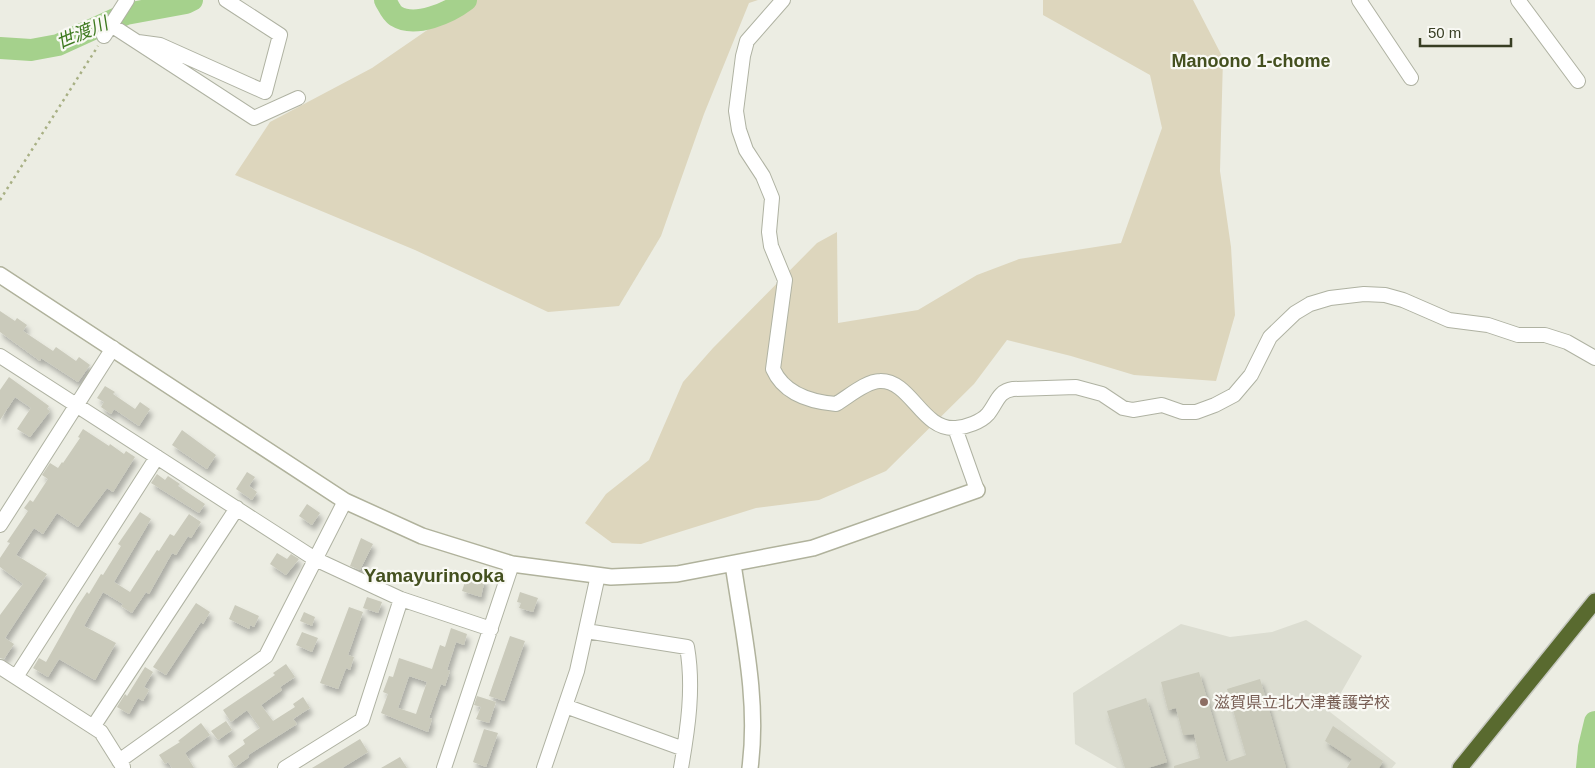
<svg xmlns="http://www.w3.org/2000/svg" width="1595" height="768" font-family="Arial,'Noto Sans JP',sans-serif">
	<defs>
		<filter id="shadow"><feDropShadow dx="3" dy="5.5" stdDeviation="2.5" flood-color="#0004"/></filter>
	</defs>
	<rect width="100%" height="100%" fill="#ecede3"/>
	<path fill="#dcddd1" d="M 1306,620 L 1362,656 L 1330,712 L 1396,763 L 1392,768 L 1117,768 L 1075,744 L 1073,693 L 1181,624 L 1230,637 L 1272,632 Z"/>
	<path fill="#ddd6bd" d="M 471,0 L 758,0 L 749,3 L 704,114 L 661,236 L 619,306 L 548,312 L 415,250 L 235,175 L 270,122 L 372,68 Z
		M 1043,0 L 1193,0 L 1223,58 L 1220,171 L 1231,247 L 1235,315 L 1216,381 L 1134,375 L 1071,356 L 1007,340 L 974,384 L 886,471 L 819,500 L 756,508 L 641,544 L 612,543 L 585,523 L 606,494 L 649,460 L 683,382 L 713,348 L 817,243 L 837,232 L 838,323 L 918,310 L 977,275 L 1019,259 L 1121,243 L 1162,128 L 1150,75 L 1043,15 Z"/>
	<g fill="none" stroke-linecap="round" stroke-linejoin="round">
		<path stroke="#a5d18c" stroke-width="22" d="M 385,0 C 388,5 391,13 396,16 C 415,28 449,13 466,0
			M 0,48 L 31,50 L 58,45 L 126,14 L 186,3 L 192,0
			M 1587,768 L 1589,747 L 1595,722"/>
	</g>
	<path fill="#cacabb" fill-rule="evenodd" filter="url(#shadow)" d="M 0,311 L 15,321 L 17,318 L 27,325 L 23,331 L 53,351 L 56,347 L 76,361 L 79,357 L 90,365 L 78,382 L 41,358 L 40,361 L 0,332 Z
		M 9,377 L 49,406 L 47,409 L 50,411 L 30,437 L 17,429 L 31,408 L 15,397 L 0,420 L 0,390 Z
		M 105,386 L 115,392 L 113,394 L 135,409 L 140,402 L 150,409 L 139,426 L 114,409 L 111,414 L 101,407 L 104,402 L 97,398 Z
		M 83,429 L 109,446 L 110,444 L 124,454 L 126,451 L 135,457 L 113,492 L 107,488 L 78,527 L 57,513 L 43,534 L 34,528 L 16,555 L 47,574 L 5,638 L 14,644 L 4,659 L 0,658 L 0,615 L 23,584 L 0,567 L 0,558 L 10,543 L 7,542 L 28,511 L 24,508 L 30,500 L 33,502 L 48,479 L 42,475 L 50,463 L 58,468 L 62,462 L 63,463 L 80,438 L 78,437 Z
		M 182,430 L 216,455 L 207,469 L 172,445 Z
		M 247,472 L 255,477 L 249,486 L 257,492 L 252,500 L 236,489 Z
		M 157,474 L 165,480 L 168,476 L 180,484 L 178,486 L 205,504 L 199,513 L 151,483 Z
		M 307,504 L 320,513 L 312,525 L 299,516 Z
		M 140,512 L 151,519 L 114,582 L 130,592 L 157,550 L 159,551 L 170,534 L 174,536 L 189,514 L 201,522 L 191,538 L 188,536 L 176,555 L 172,553 L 149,594 L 146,592 L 132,613 L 121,606 L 123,604 L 103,592 L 84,626 L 116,643 L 95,680 L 59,659 L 48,677 L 33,668 L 39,658 L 46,662 L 77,607 L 87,592 L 89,594 L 101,574 L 103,575 L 121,546 L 118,544 Z
		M 361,538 L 373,544 L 360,570 L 350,566 Z
		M 277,553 L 287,559 L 291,554 L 299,559 L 286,575 L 270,564 Z
		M 468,573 L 485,579 L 481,597 L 462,591 Z
		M 520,592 L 538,598 L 533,612 L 519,608 L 521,603 L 517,602 Z
		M 367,597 L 382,602 L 378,613 L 363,608 Z
		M 196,603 L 210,612 L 203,624 L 201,622 L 166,675 L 153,667 Z
		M 235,605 L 259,616 L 254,627 L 250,625 L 249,629 L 229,619 Z
		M 349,607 L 363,612 L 348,655 L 354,657 L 350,670 L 346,668 L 338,689 L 320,683 Z
		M 304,612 L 315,617 L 312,626 L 300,621 Z
		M 451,628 L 467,634 L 464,645 L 456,642 L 447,670 L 450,671 L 445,686 L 441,684 L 429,718 L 432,719 L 428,732 L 381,713 L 388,694 L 383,692 L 389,676 L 393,677 L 399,658 L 432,669 L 440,645 L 445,647 ZM 409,676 L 427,682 L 416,714 L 398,708 Z
		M 302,632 L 318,638 L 312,652 L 296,645 Z
		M 510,636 L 525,641 L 504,701 L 489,696 Z
		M 286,664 L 295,677 L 280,687 L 282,690 L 261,705 L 273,721 L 295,707 L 293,704 L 303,697 L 310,708 L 293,719 L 297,724 L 248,755 L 249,757 L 235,767 L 228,756 L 245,744 L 243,740 L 260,728 L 247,710 L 231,722 L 223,710 L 275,675 L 273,673 Z
		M 145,667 L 153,672 L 144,687 L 149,690 L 143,701 L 138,698 L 129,714 L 117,707 L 125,694 L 127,696 Z
		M 1199,672 L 1226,762 L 1246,755 L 1227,689 L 1260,679 L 1286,768 L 1174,768 L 1174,766 L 1200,758 L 1194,734 L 1183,735 L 1176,708 L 1168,710 L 1161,682 Z
		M 477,696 L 496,702 L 489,723 L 476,719 L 481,707 L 474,705 Z
		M 1146,698 L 1167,762 L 1148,768 L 1125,768 L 1107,711 Z
		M 226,721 L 232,730 L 218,740 L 211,731 Z
		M 201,723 L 210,735 L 185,753 L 194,768 L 172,768 L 168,762 L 165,764 L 159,755 L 180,742 L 178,741 Z
		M 1333,726 L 1383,761 L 1379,768 L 1347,768 L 1352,759 L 1325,741 Z
		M 484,729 L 498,733 L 486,767 L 473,762 Z
		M 360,739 L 368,752 L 342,768 L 312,768 Z
		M 400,757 L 407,768 L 381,768 Z"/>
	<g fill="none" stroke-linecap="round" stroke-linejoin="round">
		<g stroke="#afb2a2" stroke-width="16">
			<path id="street" d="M 783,0 L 747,41 L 743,56 L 736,111 L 739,130 L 746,150 L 763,176 L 772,198 L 769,232 L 771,246 L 785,280 L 773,369 C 784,394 812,402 836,404 C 848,397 866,381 880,381 C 911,380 922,431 956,428 C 966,427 981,422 988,414 C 997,403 998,391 1013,389 L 1076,387 L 1102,394 L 1123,408 L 1133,410 L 1162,405 L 1182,412 L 1196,412 L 1215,405 L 1234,395 L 1251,375 L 1270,337 L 1295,313 L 1310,304 L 1330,298 L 1364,294 L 1385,295 L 1403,300 L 1449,320 L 1488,325 L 1518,335 L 1545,335 L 1567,342 L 1595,358
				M 1359,0 L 1411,78
				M 1518,0 L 1578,81
				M 111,25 L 254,118 L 298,98
				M 104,36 L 127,0
				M 138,42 L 160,45 L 265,92 L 280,35 L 226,0
				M 0,356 L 315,559 L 401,599 L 491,629
				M 955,428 L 977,490
				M 0,525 L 113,348
				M 586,631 L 687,647 C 694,687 688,728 681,768
				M 0,667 L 101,732 L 123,767
				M 16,677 L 157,457
				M 565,706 L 684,749
				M 93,727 L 237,508
				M 119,761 L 266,656 L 345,501
				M 285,768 L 362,720 L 401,599
				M 444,768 L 512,564
				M 544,768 L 577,671 L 598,575"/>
		</g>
		<g stroke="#b0b29c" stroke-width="18">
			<path id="secondary" d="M 0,275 L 345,501 L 422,536 L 512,564 L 611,577 L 677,574 L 813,548 L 977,490
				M 733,564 C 743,632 759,700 750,768"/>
		</g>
		<g stroke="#c7c9c1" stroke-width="18">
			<path id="highway" d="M 1460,768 L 1595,601"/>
		</g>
		<path stroke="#a8b084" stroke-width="2.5" stroke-dasharray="2.5 4" stroke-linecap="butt" d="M 0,200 L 98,46"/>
		<use href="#street" stroke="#fff" stroke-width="14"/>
		<use href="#secondary" stroke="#fff" stroke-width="15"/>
		<use href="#highway" stroke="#596a2f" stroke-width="15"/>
	</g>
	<circle fill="#8d6e63" stroke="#f9f9f4" stroke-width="2" cx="1204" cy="702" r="5"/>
	<g text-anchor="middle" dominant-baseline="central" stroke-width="4.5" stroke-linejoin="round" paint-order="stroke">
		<g font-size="16" fill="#785e54" stroke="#f9f9f4" text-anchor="start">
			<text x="1214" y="702">滋賀県立北大津養護学校</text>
		</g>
		<g font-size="18" font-style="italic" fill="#3d791e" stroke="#f9f9f4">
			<text transform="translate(82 33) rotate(-23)">世渡川</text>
		</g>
		<g font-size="18" font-weight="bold" fill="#44501f" stroke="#f9f9f4">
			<text x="1251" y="61">Manoono 1-chome</text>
		</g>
		<g font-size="19" font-weight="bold" fill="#44501f" stroke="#f9f9f4">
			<text x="434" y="575">Yamayurinooka</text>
		</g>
	</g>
	<path d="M1420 38v8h91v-8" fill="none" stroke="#383e23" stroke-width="2.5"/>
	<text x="1428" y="38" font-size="15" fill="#383e23" stroke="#f9f9f4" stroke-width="4" paint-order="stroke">50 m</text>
</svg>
